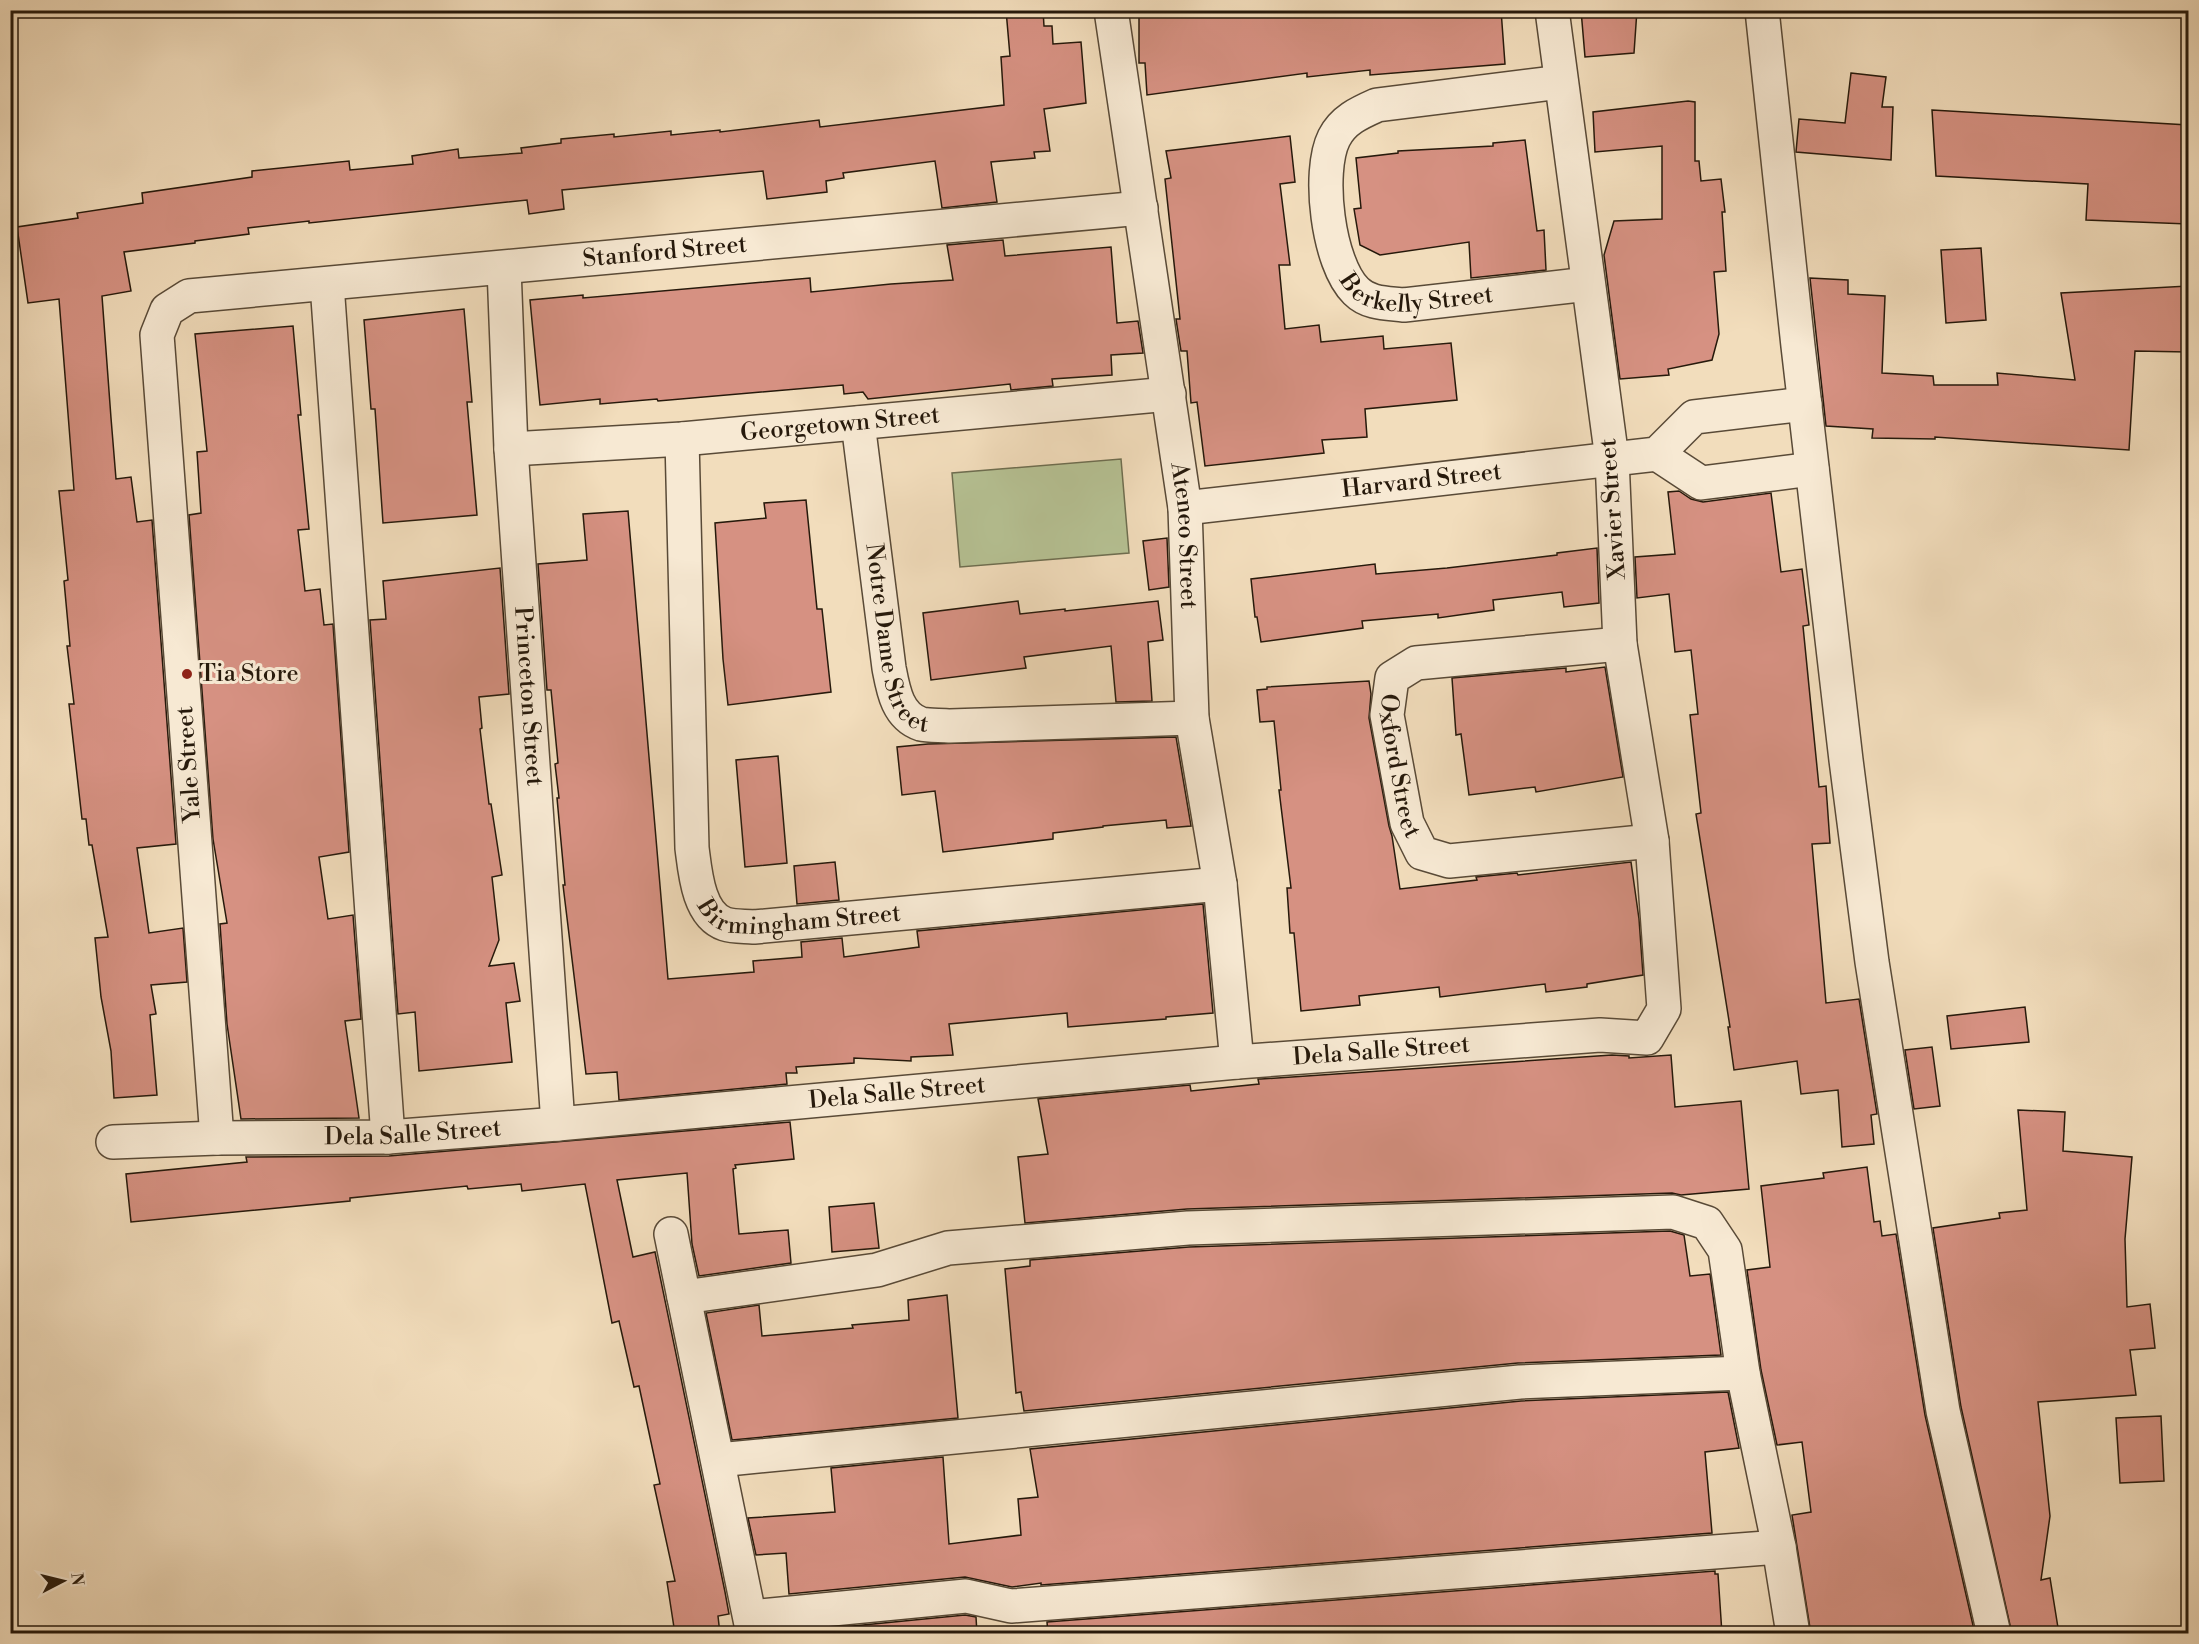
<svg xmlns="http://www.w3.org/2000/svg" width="2199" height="1644" font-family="'Libre Bodoni',serif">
	<rect width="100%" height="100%" fill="#f2ddbc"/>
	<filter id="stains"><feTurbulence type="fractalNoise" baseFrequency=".00333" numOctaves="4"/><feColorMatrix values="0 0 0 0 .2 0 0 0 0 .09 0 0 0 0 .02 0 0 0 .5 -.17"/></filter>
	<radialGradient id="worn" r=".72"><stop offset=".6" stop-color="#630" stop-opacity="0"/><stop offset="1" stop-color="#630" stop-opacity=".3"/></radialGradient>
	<path fill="#b6c294" stroke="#6e6e50" stroke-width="1.5" d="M 1121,459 L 1129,553 L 960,567 L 952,473 Z"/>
	<path fill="#d69182" stroke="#26190b" stroke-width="1.5" d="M 1006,10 L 1043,10 L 1044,26 L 1052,26 L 1053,44 L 1081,42 L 1086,103 L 1044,109 L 1050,151 L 1034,152 L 1035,158 L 991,162 L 997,202 L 942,208 L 935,161 L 843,173 L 844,178 L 826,181 L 827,192 L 767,199 L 763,171 L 562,190 L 564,209 L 529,214 L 527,200 L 309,223 L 309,221 L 248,228 L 249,234 L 195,241 L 195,243 L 124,252 L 131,291 L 102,296 L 111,418 L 116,479 L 131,477 L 137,522 L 152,520 L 176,844 L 137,848 L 149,933 L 183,928 L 187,982 L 151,985 L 156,1014 L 150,1015 L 157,1095 L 114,1098 L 111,1051 L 101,997 L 95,938 L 108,937 L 92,845 L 89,845 L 86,819 L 82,819 L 69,704 L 74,704 L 67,646 L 70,646 L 64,581 L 68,580 L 59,491 L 74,490 L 59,299 L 28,303 L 17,227 L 78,218 L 77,213 L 143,203 L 142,193 L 252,177 L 252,171 L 349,161 L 350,170 L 413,164 L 412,156 L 458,149 L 459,158 L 522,153 L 521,148 L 561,143 L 561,139 L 614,134 L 614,137 L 671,131 L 671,135 L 720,130 L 720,132 L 819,120 L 820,127 L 1004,105 L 1001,57 L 1010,56 Z
		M 1139,10 L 1501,10 L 1505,64 L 1370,75 L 1370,70 L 1307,77 L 1307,73 L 1147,95 L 1145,63 L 1139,63 Z
		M 1581,10 L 1637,10 L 1634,53 L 1585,57 Z
		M 1851,73 L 1886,77 L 1882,107 L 1893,107 L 1891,160 L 1796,152 L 1799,119 L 1845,123 Z
		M 1688,101 L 1695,102 L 1695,161 L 1699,161 L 1701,181 L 1721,179 L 1725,212 L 1722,212 L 1726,271 L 1714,272 L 1719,334 L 1712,360 L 1668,369 L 1669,375 L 1620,379 L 1604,255 L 1614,221 L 1662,219 L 1662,146 L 1595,152 L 1593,112 Z
		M 1932,110 L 2188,125 L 2188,224 L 2086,220 L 2088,184 L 1936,176 Z
		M 1290,136 L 1295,182 L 1280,184 L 1290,265 L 1279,265 L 1285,329 L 1319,325 L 1321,342 L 1383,336 L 1384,349 L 1451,343 L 1457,400 L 1365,409 L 1367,437 L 1322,440 L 1324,453 L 1205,466 L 1197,402 L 1191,403 L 1187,351 L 1181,351 L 1176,319 L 1180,319 L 1165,179 L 1171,178 L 1166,151 Z
		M 1525,140 L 1537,231 L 1544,230 L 1546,270 L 1471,278 L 1469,242 L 1380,255 L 1360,245 L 1354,209 L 1361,208 L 1356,158 L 1398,153 L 1398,151 L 1493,146 L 1493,143 Z
		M 1003,240 L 1005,256 L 1111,247 L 1117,323 L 1138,321 L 1143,353 L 1111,355 L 1112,375 L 1052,379 L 1053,386 L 1011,390 L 1010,384 L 868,399 L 863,392 L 844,394 L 843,385 L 658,401 L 657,399 L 600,404 L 600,399 L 540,405 L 530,300 L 583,295 L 583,298 L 810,278 L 811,292 L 891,284 L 953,280 L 947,245 Z
		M 1981,248 L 1986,320 L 1946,323 L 1941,250 Z
		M 1810,278 L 1848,280 L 1848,294 L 1885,296 L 1882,373 L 1933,376 L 1934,385 L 1998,385 L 1997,373 L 2075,380 L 2061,293 L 2188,286 L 2188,352 L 2135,351 L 2129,450 L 1935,437 L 1935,439 L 1872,438 L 1873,429 L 1826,426 Z
		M 464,309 L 472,402 L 467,402 L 477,515 L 383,523 L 375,409 L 371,409 L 364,320 Z
		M 293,326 L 301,415 L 298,415 L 309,529 L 298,530 L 305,591 L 320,589 L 324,625 L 333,624 L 349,852 L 319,857 L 328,919 L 353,915 L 361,1019 L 345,1021 L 359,1118 L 241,1119 L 227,1024 L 220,924 L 227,923 L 213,839 L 189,515 L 201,513 L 197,452 L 207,451 L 195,334 Z
		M 1679,491 L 1691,499 L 1703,502 L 1771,493 L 1781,572 L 1802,569 L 1809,625 L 1803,626 L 1819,787 L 1826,786 L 1830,843 L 1812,844 L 1826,1003 L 1859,999 L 1877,1114 L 1871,1115 L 1874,1144 L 1842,1147 L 1838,1090 L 1801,1094 L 1797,1061 L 1734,1070 L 1728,1027 L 1730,1027 L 1696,814 L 1701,813 L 1690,715 L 1698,714 L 1691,650 L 1675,652 L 1669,594 L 1637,598 L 1635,557 L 1675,554 L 1668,492 Z
		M 806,500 L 817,609 L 822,609 L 831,692 L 728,705 L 723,659 L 715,523 L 766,518 L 764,503 Z
		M 628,511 L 668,979 L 754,972 L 753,961 L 802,957 L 801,942 L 842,938 L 844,957 L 919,947 L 917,931 L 1203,904 L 1213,1013 L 1166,1017 L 1166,1019 L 1068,1027 L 1067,1013 L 949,1024 L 953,1055 L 911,1057 L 911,1061 L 854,1058 L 854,1063 L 796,1067 L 797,1073 L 786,1073 L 787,1084 L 619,1100 L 617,1072 L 586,1074 L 563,885 L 565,885 L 557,798 L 559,798 L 555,764 L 558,763 L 551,690 L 547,690 L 538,564 L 587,560 L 583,514 Z
		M 1167,538 L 1169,587 L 1149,590 L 1143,541 Z
		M 1597,548 L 1599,603 L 1564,607 L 1562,592 L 1493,600 L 1494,610 L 1438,618 L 1438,614 L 1362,621 L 1363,628 L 1261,642 L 1257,617 L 1255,617 L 1251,579 L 1375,564 L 1376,574 L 1447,568 L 1557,555 L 1557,553 Z
		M 500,568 L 509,694 L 479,697 L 482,728 L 480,729 L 489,804 L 491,804 L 502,875 L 492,877 L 499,940 L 489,966 L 514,963 L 520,1001 L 506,1003 L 512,1062 L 419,1071 L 415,1012 L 398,1014 L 370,620 L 386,619 L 383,581 Z
		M 1018,601 L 1020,614 L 1065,609 L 1065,611 L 1158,601 L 1163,640 L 1148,642 L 1152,701 L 1116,702 L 1111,646 L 1024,657 L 1026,668 L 931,680 L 923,613 Z
		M 1605,667 L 1623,777 L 1536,792 L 1535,787 L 1469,795 L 1461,734 L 1456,735 L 1452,678 L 1566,668 L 1566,672 Z
		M 1369,681 L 1371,694 L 1369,718 L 1389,826 L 1392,836 L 1400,889 L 1477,880 L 1476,877 L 1517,873 L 1518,875 L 1631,862 L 1639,919 L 1643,975 L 1587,984 L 1587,987 L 1546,992 L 1545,984 L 1440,997 L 1439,987 L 1359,996 L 1360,1005 L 1301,1011 L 1294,933 L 1290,933 L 1287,888 L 1291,888 L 1279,790 L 1281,790 L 1274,721 L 1260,722 L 1257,690 L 1267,689 L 1267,687 Z
		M 1176,737 L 1191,826 L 1167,828 L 1166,820 L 1103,826 L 1103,827 L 1053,833 L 1053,839 L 943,852 L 935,791 L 902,795 L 897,747 L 928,744 Z
		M 778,756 L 787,863 L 745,867 L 736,760 Z
		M 835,862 L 839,900 L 797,904 L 794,866 Z
		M 2025,1007 L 2029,1042 L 1951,1049 L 1947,1016 Z
		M 1932,1047 L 1940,1106 L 1914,1109 L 1905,1050 Z
		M 1612,1055 L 1629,1056 L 1629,1058 L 1671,1055 L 1675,1107 L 1741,1101 L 1749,1189 L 1681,1195 L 1672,1193 L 1187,1209 L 1025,1223 L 1018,1157 L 1048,1154 L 1038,1099 L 1190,1085 L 1191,1091 L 1259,1084 L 1258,1079 L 1261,1079 Z
		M 2018,1110 L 2065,1112 L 2063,1151 L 2132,1157 L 2125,1239 L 2127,1307 L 2150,1304 L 2155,1348 L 2130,1350 L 2136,1395 L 2038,1402 L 2050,1516 L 2041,1580 L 2050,1578 L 2059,1634 L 2012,1634 L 1961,1407 L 1933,1228 L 2000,1218 L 1999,1213 L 2027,1210 Z
		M 790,1122 L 794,1159 L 735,1165 L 736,1168 L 733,1169 L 739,1234 L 788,1230 L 791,1263 L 699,1276 L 692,1244 L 687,1173 L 617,1180 L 633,1257 L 655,1252 L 725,1592 L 729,1614 L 718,1616 L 720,1634 L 675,1634 L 667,1582 L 675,1581 L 654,1485 L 660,1484 L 639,1386 L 634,1387 L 619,1321 L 612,1323 L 585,1184 L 522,1191 L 521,1184 L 468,1189 L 467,1186 L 350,1198 L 350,1201 L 131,1222 L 126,1174 L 247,1162 L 246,1157 L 389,1156 Z
		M 1867,1167 L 1874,1222 L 1880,1221 L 1882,1236 L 1896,1234 L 1925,1415 L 1975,1634 L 1811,1634 L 1792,1515 L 1811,1512 L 1802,1442 L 1777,1445 L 1761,1370 L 1747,1270 L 1770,1267 L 1761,1186 L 1824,1178 L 1823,1173 Z
		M 874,1203 L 879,1248 L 832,1252 L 829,1207 Z
		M 1670,1231 L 1684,1235 L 1690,1276 L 1710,1274 L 1721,1355 L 1518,1363 L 1024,1411 L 1021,1392 L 1016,1393 L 1005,1269 L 1030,1266 L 1030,1260 L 1189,1247 Z
		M 947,1295 L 958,1418 L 732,1440 L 706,1313 L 759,1305 L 762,1336 L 853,1328 L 852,1325 L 909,1320 L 908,1300 Z
		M 1728,1392 L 1739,1448 L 1705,1452 L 1712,1533 L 1041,1585 L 1041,1583 L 1012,1587 L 965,1577 L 789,1594 L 786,1553 L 756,1555 L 748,1518 L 835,1512 L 831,1468 L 943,1457 L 949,1544 L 1021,1535 L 1018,1499 L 1038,1497 L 1030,1449 L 1521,1401 Z
		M 2161,1416 L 2164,1481 L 2120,1483 L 2116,1418 Z
		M 1715,1571 L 1715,1574 L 1718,1574 L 1722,1634 L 1048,1634 L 1047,1622 Z
		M 965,1615 L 976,1617 L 977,1634 L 946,1634 L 945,1628 L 897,1634 L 792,1634 L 792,1632 Z"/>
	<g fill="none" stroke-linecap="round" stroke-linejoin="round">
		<g stroke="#594a37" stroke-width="36">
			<g id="street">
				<path id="s1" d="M 1111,10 L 1185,508 L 1192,718 L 1220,884 L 1237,1062"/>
				<path d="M 1762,10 L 1798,346 L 1846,760 L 1872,962 L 1943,1411 L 1994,1634"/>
				<path id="s2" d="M 1561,82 L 1377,105 C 1359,113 1343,120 1334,138 C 1317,172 1328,264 1356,291 C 1369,304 1387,303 1404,305 L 1588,284"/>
				<path id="s3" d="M 504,268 L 511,449 L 558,1124"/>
				<path d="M 327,284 L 388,1137"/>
				<path id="s4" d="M 858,423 L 889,668 C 893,689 897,716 921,724 C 929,726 941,725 950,726 L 1192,718"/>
				<path id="s5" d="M 682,439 L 692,848 C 695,871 698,915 725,924 C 734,927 745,926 754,927 L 1220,884"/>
				<path id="s6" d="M 511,449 L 682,439 L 1169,394"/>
				<path d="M 1657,454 L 1701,483 L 1812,469"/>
				<path id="s7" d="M 1185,508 L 1657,454 L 1694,417 L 1805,404"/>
				<path id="s8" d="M 1620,644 L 1416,663 L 1392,678 L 1387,715 L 1407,823 L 1422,853 L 1449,861 L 1652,841"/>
				<path id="s9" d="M 217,1138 L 157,335 L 167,310 L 189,296 L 1141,208"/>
				<path id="s10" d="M 113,1142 L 217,1138 L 388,1137 L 558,1124 L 1237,1062 L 1600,1035 L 1647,1038 L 1664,1009 L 1652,841 L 1620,644 L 1612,459 L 1552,10"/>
				<path d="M 671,1234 L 753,1634"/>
				<path d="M 684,1297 L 877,1270 L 948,1248 L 1188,1228 L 1673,1212 L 1707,1223 L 1725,1250 L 1743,1373 L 1779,1547 L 1793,1634"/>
				<path d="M 718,1460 L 1520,1382 L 1743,1373"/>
				<path d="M 751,1617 L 966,1596 L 1011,1606 L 1779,1547"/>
			</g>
		</g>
		<use href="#street" stroke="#f7e9d3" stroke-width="33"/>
	</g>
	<circle fill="#8f2418" stroke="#f7e9d3" stroke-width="2" cx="187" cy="674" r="6"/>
	<g text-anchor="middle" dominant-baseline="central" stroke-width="6" stroke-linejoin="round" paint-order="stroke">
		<g font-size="24" fill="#26190b" stroke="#f7e9d3">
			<text stroke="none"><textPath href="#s9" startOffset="1336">Stanford Street</textPath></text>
			<text stroke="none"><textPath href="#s2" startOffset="462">Berkelly Street</textPath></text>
			<text stroke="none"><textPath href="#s6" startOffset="330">Georgetown Street</textPath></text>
			<text stroke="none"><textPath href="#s7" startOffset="238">Harvard Street</textPath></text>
			<text transform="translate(1613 509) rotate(-94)">Xavier Street</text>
			<text stroke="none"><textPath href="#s1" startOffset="531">Ateneo Street</textPath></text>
			<text stroke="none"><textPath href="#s4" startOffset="222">Notre Dame Street</textPath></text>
			<text stroke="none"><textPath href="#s3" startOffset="429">Princeton Street</textPath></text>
			<text transform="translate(189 764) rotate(-94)">Yale Street</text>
			<text stroke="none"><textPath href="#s8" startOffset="322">Oxford Street</textPath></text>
			<text stroke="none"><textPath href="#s5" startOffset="568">Birmingham Street</textPath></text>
			<text stroke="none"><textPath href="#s10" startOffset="1272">Dela Salle Street</textPath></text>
			<text stroke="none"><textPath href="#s10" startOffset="786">Dela Salle Street</textPath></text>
			<text stroke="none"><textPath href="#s10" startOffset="300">Dela Salle Street</textPath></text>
		</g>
		<g font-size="24" fill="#26190b" stroke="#f7e9d3" text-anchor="start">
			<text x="199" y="674">Tia Store</text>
		</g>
	</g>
	<rect width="2199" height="1644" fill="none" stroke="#f2ddbc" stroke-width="36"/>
	<rect x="12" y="12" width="2175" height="1620" fill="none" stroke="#26190b" stroke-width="3"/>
	<rect x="18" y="18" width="2163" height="1608" fill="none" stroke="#26190b" stroke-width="1.5"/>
	<g transform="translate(63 1581) rotate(83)" stroke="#f7e9d3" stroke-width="4.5" paint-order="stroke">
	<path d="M0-4.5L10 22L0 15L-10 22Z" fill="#26190b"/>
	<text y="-9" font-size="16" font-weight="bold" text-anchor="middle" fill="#26190b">N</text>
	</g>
	<rect width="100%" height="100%" filter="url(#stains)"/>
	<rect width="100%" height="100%" fill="url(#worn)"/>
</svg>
